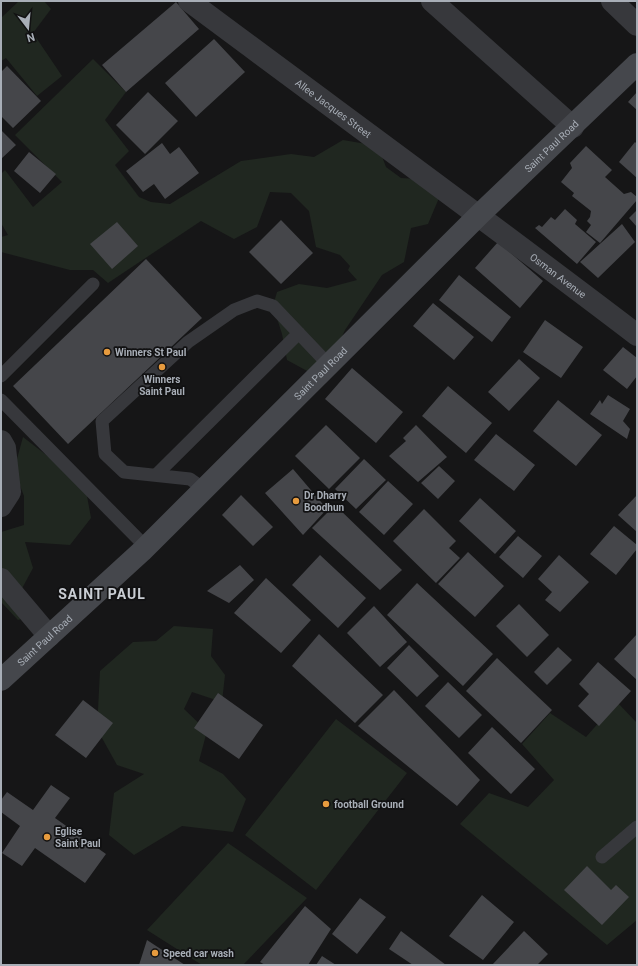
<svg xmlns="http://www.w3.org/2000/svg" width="638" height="966" font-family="Roboto,sans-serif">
	<rect width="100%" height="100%" fill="#161617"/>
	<path fill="#202720" d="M 19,1 L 44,1 L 51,9 L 33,33 L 62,76 L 37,96 L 6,58 L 1,61 L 1,18 Z
		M 93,59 L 126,92 L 105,120 L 129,151 L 115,165 L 139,197 L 151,202 L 170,204 L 241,161 L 291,154 L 314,157 L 343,140 L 378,146 L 386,167 L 401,178 L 417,179 L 439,198 L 428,224 L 411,228 L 404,262 L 382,275 L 345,330 L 329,365 L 309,372 L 287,360 L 282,334 L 273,306 L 277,292 L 299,284 L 327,288 L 357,280 L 348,270 L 350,266 L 340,255 L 316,247 L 309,211 L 291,193 L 270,192 L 257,227 L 234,239 L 201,221 L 108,283 L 93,270 L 70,270 L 1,252 L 1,237 L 8,235 L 1,223 L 1,174 L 5,170 L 33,207 L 62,182 L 15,135 Z
		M 23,437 L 85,485 L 91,518 L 70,545 L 25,542 L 33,568 L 19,594 L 27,617 L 18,620 L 1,602 L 1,532 L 24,525 L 24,496 L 14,470 Z
		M 174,626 L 213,629 L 211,656 L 225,675 L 222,702 L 192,692 L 184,709 L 207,731 L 199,761 L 223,774 L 246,799 L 233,832 L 182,826 L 134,855 L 109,835 L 114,793 L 144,774 L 117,765 L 97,729 L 100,671 L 133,642 L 156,641 Z
		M 617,702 L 637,723 L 637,920 L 607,945 L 460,824 L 489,793 L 528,807 L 554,780 L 522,744 L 550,713 L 586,737 Z
		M 336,719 L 407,773 L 316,890 L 245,835 Z
		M 228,843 L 307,898 L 243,965 L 202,965 L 147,930 Z"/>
	<path fill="#45464a" d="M 176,2 L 199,29 L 126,92 L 102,65 Z
		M 214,39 L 245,72 L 196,117 L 165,83 Z
		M 7,66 L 41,101 L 13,128 L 1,116 L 1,72 Z
		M 148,92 L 178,121 L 145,154 L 116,125 Z
		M 637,92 L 637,110 L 628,102 Z
		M 1,130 L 16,145 L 1,159 Z
		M 635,142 L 637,144 L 637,178 L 619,162 Z
		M 162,143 L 170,154 L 179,147 L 199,173 L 165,199 L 154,184 L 143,192 L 126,171 Z
		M 586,146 L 612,170 L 605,177 L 624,194 L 631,192 L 637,197 L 637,200 L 600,243 L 586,232 L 591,225 L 587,221 L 590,217 L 591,211 L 572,196 L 574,193 L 561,182 L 572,168 L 570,163 Z
		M 29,152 L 56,174 L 40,193 L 14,171 Z
		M 565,209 L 577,220 L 575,224 L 596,242 L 577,264 L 535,228 L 539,225 L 542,227 L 551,217 L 555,220 Z
		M 637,210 L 637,227 L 629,218 Z
		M 281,220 L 313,253 L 281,284 L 249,252 Z
		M 117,222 L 138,246 L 112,269 L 90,244 Z
		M 622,224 L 635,242 L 598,278 L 580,262 Z
		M 498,242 L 543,281 L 520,308 L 475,268 Z
		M 146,259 L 202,318 L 68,444 L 13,386 Z
		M 459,275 L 511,317 L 492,342 L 439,300 Z
		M 433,303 L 474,337 L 454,360 L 413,326 Z
		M 545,320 L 583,347 L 561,378 L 523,352 Z
		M 623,347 L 637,358 L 637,376 L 627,389 L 603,370 Z
		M 519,359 L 540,378 L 509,411 L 488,392 Z
		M 352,368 L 403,412 L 376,443 L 325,399 Z
		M 448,386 L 492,423 L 466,453 L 422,416 Z
		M 608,395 L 630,409 L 623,421 L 630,429 L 627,439 L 590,414 L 600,400 L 602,404 Z
		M 558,400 L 602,435 L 576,466 L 533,431 Z
		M 326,425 L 360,458 L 329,489 L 295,456 Z
		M 416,425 L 447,457 L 418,482 L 389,456 L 406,441 L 403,438 Z
		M 496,434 L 535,465 L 514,491 L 474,460 Z
		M 364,459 L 386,480 L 356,509 L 335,489 Z
		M 439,466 L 455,481 L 438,499 L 421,483 Z
		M 293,469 L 327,509 L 303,535 L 265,493 Z
		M 388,481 L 413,504 L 384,535 L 359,512 Z
		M 241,495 L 273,527 L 253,546 L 222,515 Z
		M 637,495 L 637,532 L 618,515 Z
		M 480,498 L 516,531 L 495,554 L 459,521 Z
		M 335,505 L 402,570 L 380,590 L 312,528 Z
		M 424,509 L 456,541 L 449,548 L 460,558 L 436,583 L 393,541 Z
		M 614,526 L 637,545 L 637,549 L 616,575 L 590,554 Z
		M 518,536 L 542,556 L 523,578 L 499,557 Z
		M 468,552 L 504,586 L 475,617 L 438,584 Z
		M 320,555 L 366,598 L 338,628 L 292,585 Z
		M 559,555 L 589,582 L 560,612 L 545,600 L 552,592 L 538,579 Z
		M 240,565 L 254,580 L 229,603 L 207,591 Z
		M 266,578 L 311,620 L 281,653 L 234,613 Z
		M 417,583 L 493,654 L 463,686 L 387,615 Z
		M 519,604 L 549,635 L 527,657 L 496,626 Z
		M 374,606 L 407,642 L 380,667 L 347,633 Z
		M 319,634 L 383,695 L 355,723 L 292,666 Z
		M 637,634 L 637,680 L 614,659 Z
		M 409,645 L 439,676 L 417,697 L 387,668 Z
		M 558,647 L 572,660 L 547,685 L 534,672 Z
		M 497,658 L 552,710 L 521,743 L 466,691 Z
		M 598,662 L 631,691 L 599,726 L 578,706 L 589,694 L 579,684 Z
		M 448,682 L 482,715 L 459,738 L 425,706 Z
		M 394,690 L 480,780 L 457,806 L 358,726 Z
		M 218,693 L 263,725 L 239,759 L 194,728 Z
		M 83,700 L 113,723 L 86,758 L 55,735 Z
		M 492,727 L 535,769 L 511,794 L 468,753 Z
		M 51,785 L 70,798 L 55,818 L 106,854 L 85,883 L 35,848 L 22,866 L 2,853 L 20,826 L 1,812 L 1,800 L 7,792 L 33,810 Z
		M 587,866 L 611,890 L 616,885 L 629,897 L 602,925 L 564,890 Z
		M 482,895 L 514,922 L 483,960 L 449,936 Z
		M 360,898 L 386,917 L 357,954 L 332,934 Z
		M 305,906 L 331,929 L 308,965 L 265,965 L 260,962 Z
		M 401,931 L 446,965 L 413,965 L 389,949 Z
		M 524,931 L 548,954 L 537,965 L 492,965 Z
		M 147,940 L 185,965 L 139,965 Z
		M 322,956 L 336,965 L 316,965 Z"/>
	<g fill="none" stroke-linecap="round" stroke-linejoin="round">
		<path stroke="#37383c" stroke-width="13" d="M 1,376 L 93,284
			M 1,400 L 146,547
			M 156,475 L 299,333
			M 204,489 L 190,479 L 124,472 L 105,454 L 102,421 L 188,342 L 234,310 L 257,301 L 273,306 L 329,365
			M 602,857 L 637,827"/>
		<g stroke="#37383c" stroke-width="22">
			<path id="s1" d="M 189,1 C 338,112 489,222 637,335"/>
			<path d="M 432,1 L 573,127"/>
			<path d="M 612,1 L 637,25"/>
			<path d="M 1,441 L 5,448 L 10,492 L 1,506"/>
			<path d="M 1,579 L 49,636"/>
		</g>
		<path stroke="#45474c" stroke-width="22" id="s2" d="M 1,680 L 142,551 L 479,215 L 637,64"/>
	</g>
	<g fill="#e79b3e" stroke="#111112" stroke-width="1.5">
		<circle cx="107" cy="352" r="4"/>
		<circle cx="162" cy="367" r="4"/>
		<circle cx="296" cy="501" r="4"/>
		<circle cx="326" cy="804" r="4"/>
		<circle cx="47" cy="837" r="4"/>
		<circle cx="155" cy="953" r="4"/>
	</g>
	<g text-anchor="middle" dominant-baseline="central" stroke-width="3.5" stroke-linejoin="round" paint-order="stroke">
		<g font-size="10" fill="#a8aeb7" stroke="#111112">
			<text stroke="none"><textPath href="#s1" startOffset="180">Allee Jacques Street</textPath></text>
			<text stroke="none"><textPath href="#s2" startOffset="767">Saint Paul Road</textPath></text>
			<text stroke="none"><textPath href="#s1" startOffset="460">Osman Avenue</textPath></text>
			<text stroke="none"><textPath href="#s2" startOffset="443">Saint Paul Road</textPath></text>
			<text stroke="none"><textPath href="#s2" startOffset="59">Saint Paul Road</textPath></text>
		</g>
		<g font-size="10" font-weight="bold" fill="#a8aeb7" stroke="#111112" text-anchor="start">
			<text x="115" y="352">Winners St Paul</text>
			<text x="162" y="379" text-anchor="middle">Winners<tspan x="162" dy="12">Saint Paul</tspan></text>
			<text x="304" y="495">Dr Dharry<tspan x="304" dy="12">Boodhun</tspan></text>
			<text x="334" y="804">football Ground</text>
			<text x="55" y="831">Eglise<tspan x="55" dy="12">Saint Paul</tspan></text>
			<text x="163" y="953">Speed car wash</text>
		</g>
		<g font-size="14" font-weight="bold" letter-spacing="1" fill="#c9cdd3" stroke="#111112">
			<text x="102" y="594">SAINT PAUL</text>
		</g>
	</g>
	<rect width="638" height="966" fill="none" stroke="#a8aeb7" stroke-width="4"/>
	<g transform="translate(28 28) rotate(164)" stroke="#111112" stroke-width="3" paint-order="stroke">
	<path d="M0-3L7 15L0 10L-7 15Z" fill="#a8aeb7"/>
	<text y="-6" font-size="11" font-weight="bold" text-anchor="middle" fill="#a8aeb7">N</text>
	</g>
</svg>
